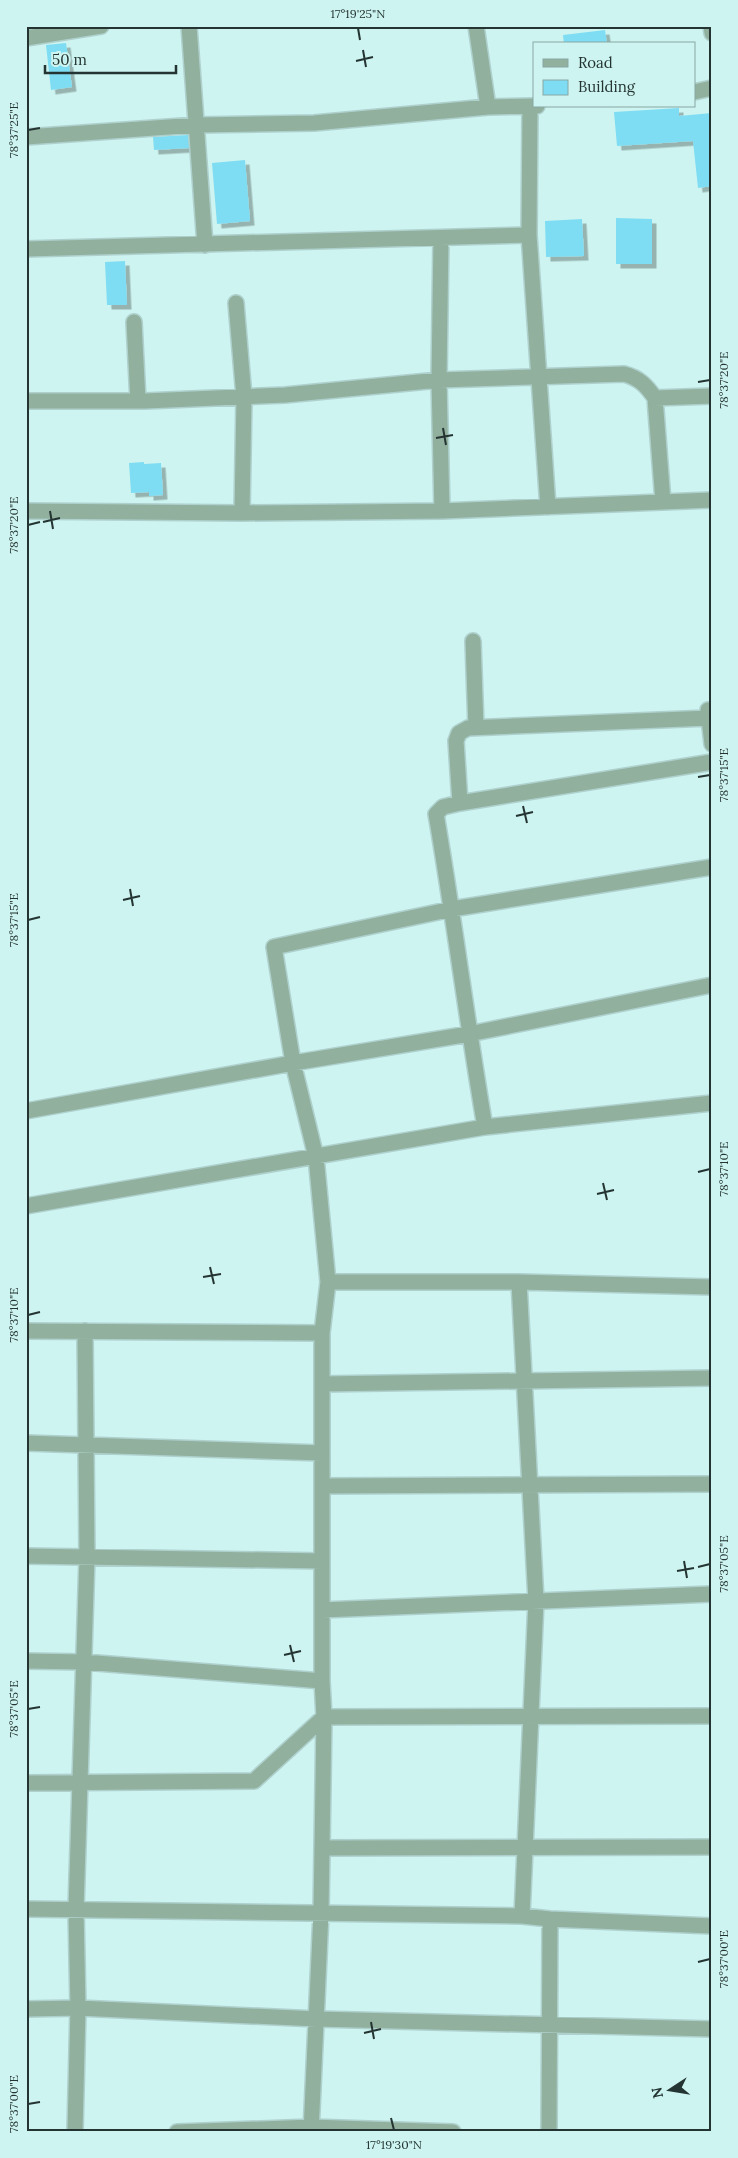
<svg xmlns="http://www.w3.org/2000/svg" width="738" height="2158" font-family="Lora,serif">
	<defs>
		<filter id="shadow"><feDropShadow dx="4.5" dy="4.5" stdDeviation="0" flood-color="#0004"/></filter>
	</defs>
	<rect width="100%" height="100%" fill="#cdf4f0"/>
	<path fill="#7fddf3" filter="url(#shadow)" d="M 605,30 L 607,44 L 564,44 L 563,35 Z
		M 66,43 L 72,87 L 51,90 L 46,45 Z
		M 679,108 L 679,116 L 712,113 L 712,186 L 698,188 L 693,141 L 617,146 L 614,112 Z
		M 188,135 L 189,148 L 154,150 L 153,137 Z
		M 245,160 L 250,221 L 217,224 L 212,163 Z
		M 616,218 L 652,219 L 652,264 L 616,264 Z
		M 582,219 L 584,256 L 546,257 L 545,221 Z
		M 125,261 L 127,305 L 107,305 L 105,262 Z
		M 144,462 L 144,464 L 161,463 L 163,495 L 149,496 L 149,492 L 131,493 L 129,463 Z"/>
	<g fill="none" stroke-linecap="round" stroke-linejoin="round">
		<g stroke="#afd1ce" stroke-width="18">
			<path id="street" d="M 189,26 L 205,245
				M 476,26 L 488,107
				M 711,26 L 712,33
				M 26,38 L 101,26
				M 694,92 L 712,88
				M 530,107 L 529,235 L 548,507
				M 26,137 L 197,125 L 314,123 L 488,107 L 537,106
				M 441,238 L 439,380 L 442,511
				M 26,249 L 529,235
				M 236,303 L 244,397 L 242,513
				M 134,322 L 138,401
				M 655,398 L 712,396
				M 26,401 L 145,401 L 285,395 L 439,380 L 624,374 C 639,378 646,385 655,398 L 663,502
				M 26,511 L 242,513 L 442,511 L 712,500
				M 473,641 L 476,728
				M 708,710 L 712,744
				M 460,803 L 456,741 L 459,733 L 468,728 L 709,718
				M 26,1111 L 293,1063 L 469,1034 L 712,985
				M 485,1127 C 467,1023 454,918 436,814 L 443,807 L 460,803 L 712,762
				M 26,1206 L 485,1127 L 712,1103
				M 328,1282 L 519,1282
				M 26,1331 L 322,1333
				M 322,1384 L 712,1378
				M 26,1443 L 322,1453
				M 322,1486 L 712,1484
				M 26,1556 L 322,1561
				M 322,1610 L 712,1594
				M 26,1661 L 84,1662 L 322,1681
				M 26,1783 L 254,1781 L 324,1717 L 712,1716
				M 322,1848 L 712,1847
				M 26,1909 L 522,1916 L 550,1919 L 712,1926
				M 522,1916 L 536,1601 L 519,1282 L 712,1287
				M 26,2009 L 78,2008 L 317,2019 L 712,2029
				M 75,2132 L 78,2008 L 76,1910 L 87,1557 L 85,1331
				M 177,2132 L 312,2127 L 453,2132
				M 311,2132 L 321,1913 L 324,1717 L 322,1681 L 322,1333 L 328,1282 L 316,1157 L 293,1063 L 274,947 L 452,909 L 712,867
				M 549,2132 L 550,1919"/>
		</g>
		<use href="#street" stroke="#91b09e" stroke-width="15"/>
	</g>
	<path fill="none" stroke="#243432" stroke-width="2" d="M 358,28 L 360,40M 363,50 L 366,67M 356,61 L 373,57M 28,130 L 40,128M 698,382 L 710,380M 443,428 L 446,445M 436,438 L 453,435M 50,511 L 53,529M 43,522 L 60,518M 28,525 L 40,522M 698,777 L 710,775M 523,806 L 527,823M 516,816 L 533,812M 130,889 L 133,906M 123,900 L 140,896M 28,920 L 40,917M 698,1172 L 710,1169M 603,1183 L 607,1200M 597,1194 L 614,1190M 210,1267 L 214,1284M 203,1277 L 221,1274M 28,1315 L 40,1312M 684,1561 L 687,1578M 698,1567 L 710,1564M 677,1571 L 694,1568M 290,1645 L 294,1662M 284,1655 L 301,1651M 28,1709 L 40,1707M 698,1962 L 710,1959M 371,2022 L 374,2039M 364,2033 L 381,2029M 28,2104 L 40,2102M 391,2118 L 394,2130"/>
	<rect width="738" height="2158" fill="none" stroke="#cdf4f0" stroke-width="55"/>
	<rect x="533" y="42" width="162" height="65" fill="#cdf4f0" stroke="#89a7a4"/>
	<rect x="543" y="59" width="25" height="8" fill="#91b09e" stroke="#89a7a4"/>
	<text x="578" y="68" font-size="15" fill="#243432">Road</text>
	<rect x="543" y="80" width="25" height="15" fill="#7fddf3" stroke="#89a7a4"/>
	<text x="578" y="92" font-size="15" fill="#243432">Building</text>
	<g transform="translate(670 2090) rotate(258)" stroke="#cdf4f0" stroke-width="4" paint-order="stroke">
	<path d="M0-4L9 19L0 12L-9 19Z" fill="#243432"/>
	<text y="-8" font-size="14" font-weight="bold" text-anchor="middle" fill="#243432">N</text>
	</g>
	<path d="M45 65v8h131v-8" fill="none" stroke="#243432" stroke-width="2.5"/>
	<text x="52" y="65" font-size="15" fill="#243432" stroke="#cdf4f0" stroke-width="4" paint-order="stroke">50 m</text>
	<rect x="28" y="28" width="682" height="2102" fill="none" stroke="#243432" stroke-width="2"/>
	<g font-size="12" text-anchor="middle" fill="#243432">
		<text x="358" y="18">17°19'25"N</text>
		<text transform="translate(14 130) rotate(-90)" y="4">78°37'25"E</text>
		<text transform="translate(724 380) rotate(-90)" y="4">78°37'20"E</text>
		<text transform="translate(14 525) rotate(-90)" y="4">78°37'20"E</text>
		<text transform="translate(724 775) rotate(-90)" y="4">78°37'15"E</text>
		<text transform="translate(14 920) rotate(-90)" y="4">78°37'15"E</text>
		<text transform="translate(724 1169) rotate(-90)" y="4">78°37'10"E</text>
		<text transform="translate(14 1315) rotate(-90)" y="4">78°37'10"E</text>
		<text transform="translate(724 1564) rotate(-90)" y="4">78°37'05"E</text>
		<text transform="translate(14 1709) rotate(-90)" y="4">78°37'05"E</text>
		<text transform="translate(724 1959) rotate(-90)" y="4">78°37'00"E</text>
		<text transform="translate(14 2104) rotate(-90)" y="4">78°37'00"E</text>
		<text x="394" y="2149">17°19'30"N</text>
	</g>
</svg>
